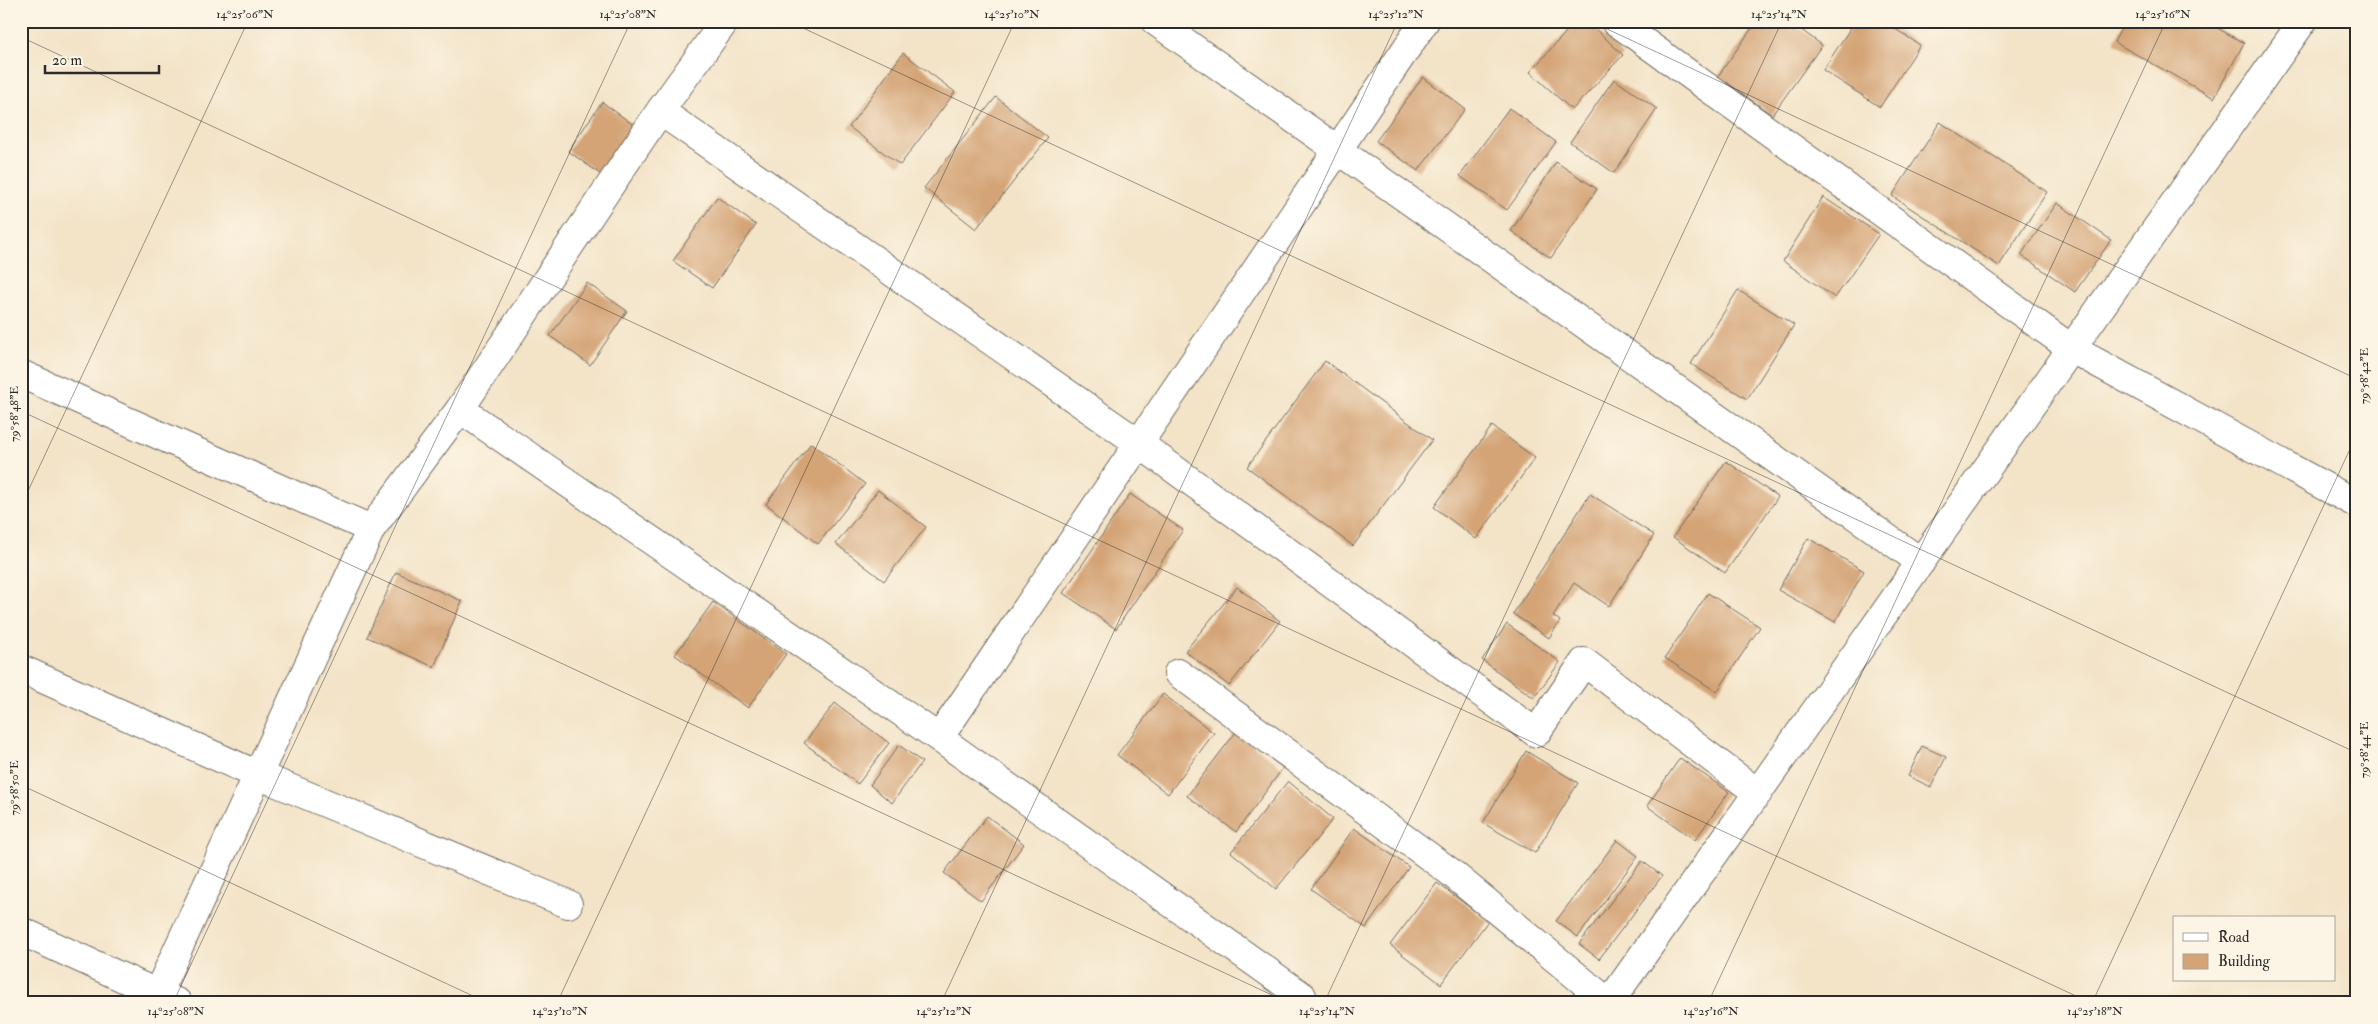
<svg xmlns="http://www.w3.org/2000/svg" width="2378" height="1024" font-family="'IM FELL Double Pica',serif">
	<rect width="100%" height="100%" fill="#fcf5e5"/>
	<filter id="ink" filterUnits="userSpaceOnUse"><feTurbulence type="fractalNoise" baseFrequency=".02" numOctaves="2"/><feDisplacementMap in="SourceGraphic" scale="10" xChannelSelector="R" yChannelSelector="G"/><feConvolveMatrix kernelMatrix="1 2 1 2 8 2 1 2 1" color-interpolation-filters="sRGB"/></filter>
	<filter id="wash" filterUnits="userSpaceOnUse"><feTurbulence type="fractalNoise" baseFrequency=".0096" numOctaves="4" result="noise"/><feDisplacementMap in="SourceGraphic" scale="20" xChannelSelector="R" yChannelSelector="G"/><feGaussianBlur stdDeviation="1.12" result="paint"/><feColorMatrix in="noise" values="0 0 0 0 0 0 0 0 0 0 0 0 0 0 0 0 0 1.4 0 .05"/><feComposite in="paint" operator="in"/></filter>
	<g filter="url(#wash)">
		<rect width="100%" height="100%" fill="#f3e3c7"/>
		<g id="blocks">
			<path fill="#d4a477" d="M 1576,21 L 1587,21 L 1623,55 L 1572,110 L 1530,72 Z
				M 1757,21 L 1789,21 L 1822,45 L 1772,115 L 1718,76 Z
				M 1855,21 L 1883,21 L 1920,45 L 1880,107 L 1823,70 Z
				M 2125,21 L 2205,21 L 2244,43 L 2214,98 L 2114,42 Z
				M 903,53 L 955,92 L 900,165 L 849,127 Z
				M 1423,77 L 1465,109 L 1418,171 L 1376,141 Z
				M 1614,79 L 1657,109 L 1614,173 L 1570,142 Z
				M 996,97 L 1048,138 L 976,229 L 924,188 Z
				M 602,102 L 642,131 L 607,179 L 568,151 Z
				M 1509,108 L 1556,142 L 1507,210 L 1460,176 Z
				M 1940,122 L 2047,192 L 1999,266 L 1892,196 Z
				M 1556,162 L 1597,189 L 1551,258 L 1511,231 Z
				M 717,197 L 756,225 L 712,288 L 673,261 Z
				M 1823,197 L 1879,234 L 1835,298 L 1783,261 Z
				M 2057,203 L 2111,240 L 2075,292 L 2021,255 Z
				M 587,283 L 627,311 L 590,365 L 550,336 Z
				M 1738,290 L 1794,325 L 1747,399 L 1691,364 Z
				M 1325,361 L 1432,440 L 1353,546 L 1247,467 Z
				M 1492,426 L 1535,458 L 1476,539 L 1434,507 Z
				M 811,443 L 865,484 L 818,544 L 766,504 Z
				M 1726,461 L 1778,497 L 1725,573 L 1673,537 Z
				M 878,490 L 926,527 L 884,581 L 836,544 Z
				M 1130,494 L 1183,530 L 1116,629 L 1063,593 Z
				M 1590,494 L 1654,535 L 1609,606 L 1574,583 L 1553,616 L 1560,621 L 1549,638 L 1513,614 Z
				M 1808,538 L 1864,571 L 1835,622 L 1778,590 Z
				M 396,572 L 462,601 L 434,667 L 367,637 Z
				M 1237,587 L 1280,621 L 1229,686 L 1185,651 Z
				M 1708,593 L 1760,627 L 1717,692 L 1665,658 Z
				M 713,602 L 786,654 L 748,708 L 675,655 Z
				M 1507,624 L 1560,662 L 1534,698 L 1482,660 Z
				M 1163,694 L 1214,733 L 1168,794 L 1117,755 Z
				M 835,703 L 889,743 L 858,784 L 804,743 Z
				M 1236,732 L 1283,768 L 1236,832 L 1187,796 Z
				M 899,745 L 922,762 L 892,803 L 870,785 Z
				M 1922,746 L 1946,757 L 1931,787 L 1908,776 Z
				M 1526,751 L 1578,783 L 1535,853 L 1483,823 Z
				M 1680,758 L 1729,792 L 1695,840 L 1647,806 Z
				M 1288,781 L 1333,819 L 1276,889 L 1231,852 Z
				M 987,816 L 1024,844 L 981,901 L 944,873 Z
				M 1354,828 L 1409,867 L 1366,928 L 1311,889 Z
				M 1617,840 L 1638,856 L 1578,937 L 1556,921 Z
				M 1642,861 L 1662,876 L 1599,959 L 1579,944 Z
				M 1437,883 L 1488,921 L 1441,984 L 1390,945 Z"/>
		</g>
	</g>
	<g filter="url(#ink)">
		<use href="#blocks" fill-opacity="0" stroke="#716b62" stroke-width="1"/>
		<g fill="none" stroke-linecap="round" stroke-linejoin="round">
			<g stroke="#716b62" stroke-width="30">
				<path id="street" d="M 1155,21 L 1921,562
					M 1615,21 L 2072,349 L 2357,504
					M 660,111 L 1137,442 L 1536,733 L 1584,662 L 1758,793
					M 21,374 L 371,529
					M 460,409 L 939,738 L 1302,996
					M 21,669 L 258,775 L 568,904
					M 1178,673 L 1449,871 L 1609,1003
					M 939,738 L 1425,21
					M 21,931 L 178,1003
					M 153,1003 L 371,529 L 460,409 L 660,111 L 725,21
					M 1609,1003 L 2303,21"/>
			</g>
			<use href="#street" stroke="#fff" stroke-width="28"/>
		</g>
	</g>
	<path fill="none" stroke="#2b2b2b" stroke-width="1" stroke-opacity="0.45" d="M 788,21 L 2357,753M 1590,21 L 2357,379M 21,37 L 2091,1003M 21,411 L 1289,1003M 21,506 L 248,21M 21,785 L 488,1003M 173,1003 L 631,21M 557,1003 L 1015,21M 941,1003 L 1398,21M 1324,1003 L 1782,21M 1708,1003 L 2166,21M 2092,1003 L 2357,434"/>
	<rect width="2378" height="1024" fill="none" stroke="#fcf5e5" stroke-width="55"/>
	<rect x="2173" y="916" width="162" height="65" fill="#fcf5e5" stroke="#a8a49b"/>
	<rect x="2183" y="933" width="25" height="8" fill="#ffffff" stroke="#a8a49b"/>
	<text x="2218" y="942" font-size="15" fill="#2b2b2b">Road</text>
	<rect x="2183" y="954" width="25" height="15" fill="#d4a477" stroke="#a8a49b"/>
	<text x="2218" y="966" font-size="15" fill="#2b2b2b">Building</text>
	<path d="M45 65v8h114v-8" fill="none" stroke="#2b2b2b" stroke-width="2.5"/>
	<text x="52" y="65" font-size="15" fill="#2b2b2b" stroke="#fcf5e5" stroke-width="4" paint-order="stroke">20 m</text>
	<rect x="28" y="28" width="2322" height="968" fill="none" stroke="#2b2b2b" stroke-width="2"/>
	<g font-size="12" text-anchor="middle" fill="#2b2b2b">
		<text x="245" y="18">14°25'06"N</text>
		<text x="628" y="18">14°25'08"N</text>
		<text x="1012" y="18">14°25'10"N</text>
		<text x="1396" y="18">14°25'12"N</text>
		<text x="1779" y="18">14°25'14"N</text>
		<text x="2163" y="18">14°25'16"N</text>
		<text transform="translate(2364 376) rotate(-90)" y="4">79°58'42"E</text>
		<text transform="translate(14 414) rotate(-90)" y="4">79°58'48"E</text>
		<text transform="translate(2364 750) rotate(-90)" y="4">79°58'44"E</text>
		<text transform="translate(14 788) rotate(-90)" y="4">79°58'50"E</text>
		<text x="176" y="1015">14°25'08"N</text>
		<text x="560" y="1015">14°25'10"N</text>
		<text x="944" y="1015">14°25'12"N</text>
		<text x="1327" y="1015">14°25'14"N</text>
		<text x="1711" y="1015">14°25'16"N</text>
		<text x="2095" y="1015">14°25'18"N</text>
	</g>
</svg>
